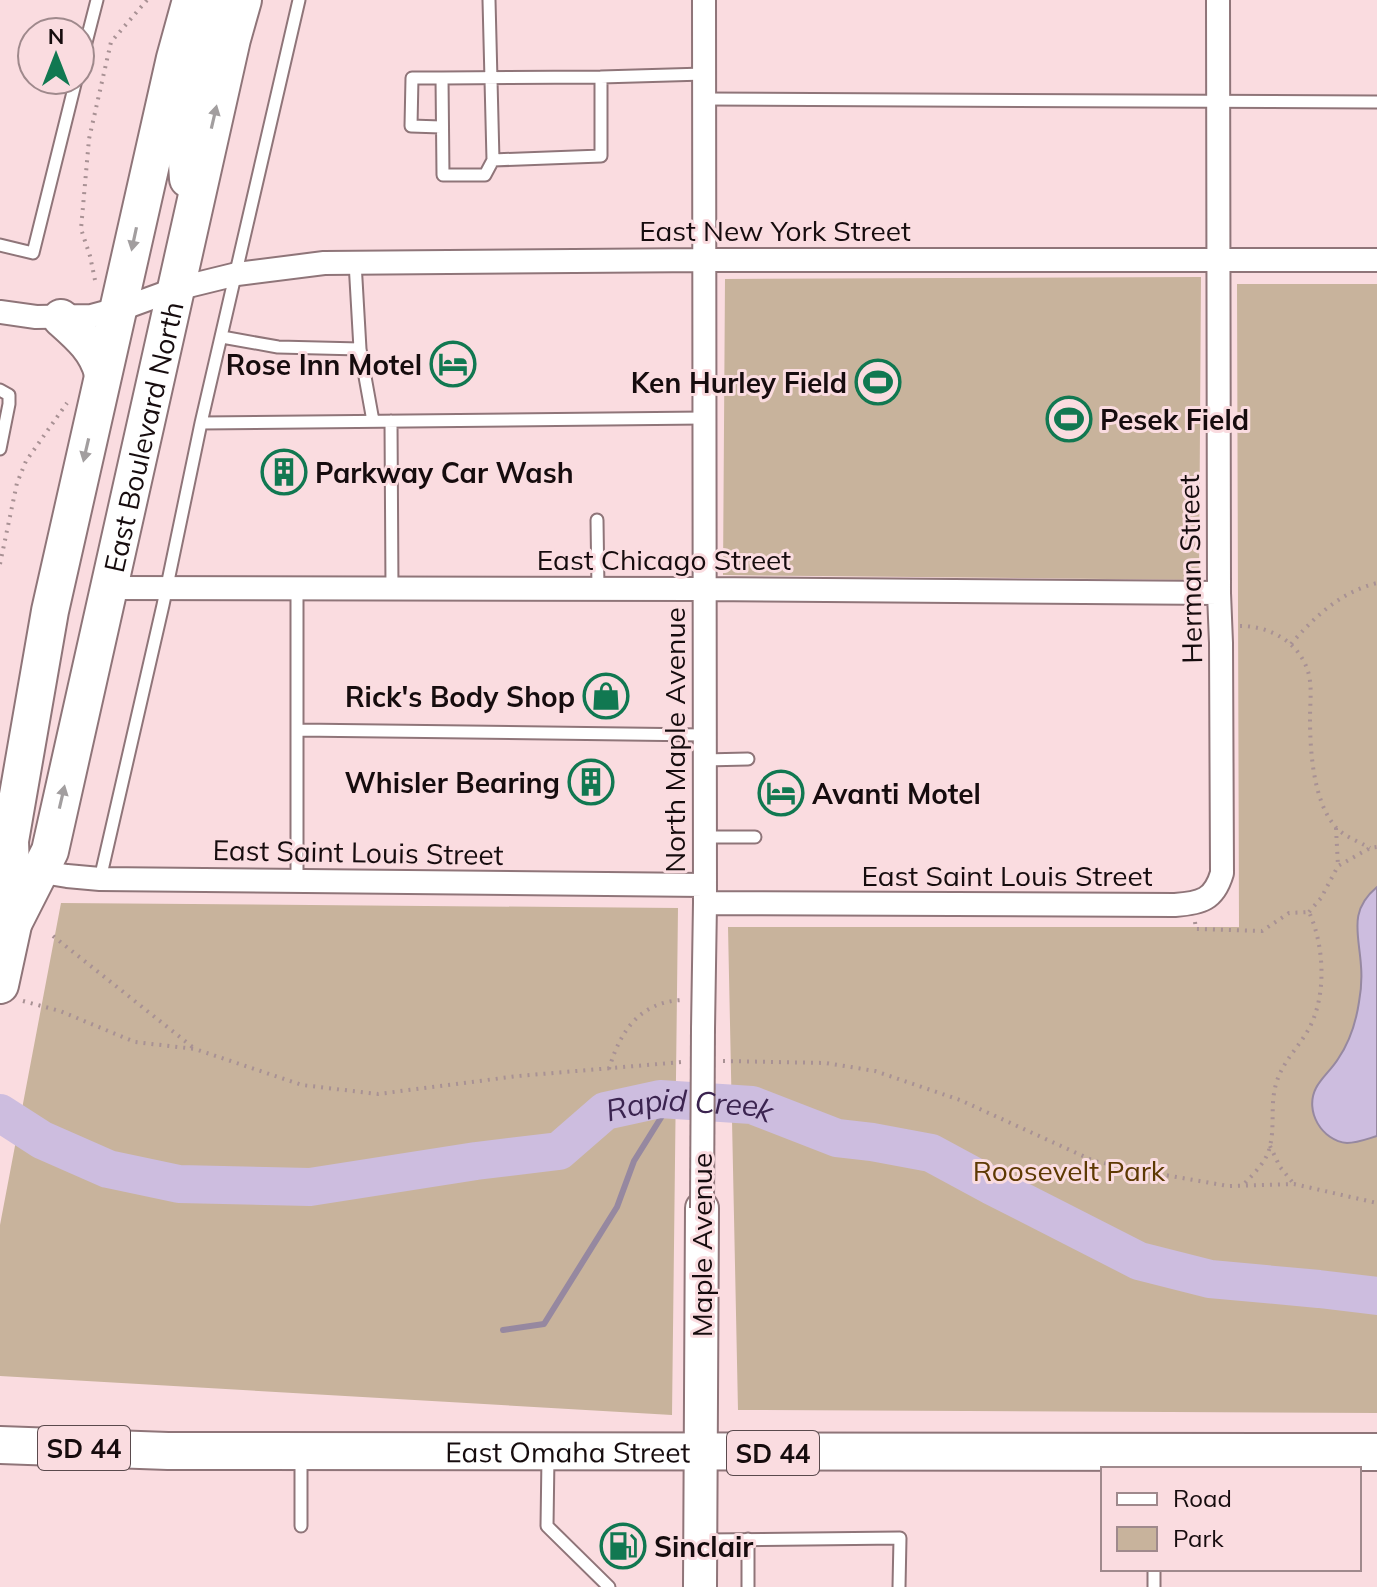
<svg xmlns="http://www.w3.org/2000/svg" width="1377" height="1587" font-family="Mulish,sans-serif">
	<rect width="100%" height="100%" fill="#fadce0"/>
	<path fill="#c8b39c" d="M 1201,277 L 1199,580 L 723,575 L 725,279 Z
		M 1237,284 L 1377,284 L 1377,1413 L 738,1410 L 728,927 L 1239,927 Z
		M 61,903 L 678,908 L 672,1415 L 0,1376 L 0,1225 Z"/>
	<path fill="#cdbddf" stroke="#9688a0" stroke-width="2" d="M 1377,887 L 1377,1136 C 1367,1139 1357,1143 1347,1143 C 1322,1141 1304,1111 1316,1088 C 1321,1078 1332,1069 1338,1059 C 1349,1043 1356,1022 1359,1002 C 1361,991 1362,978 1361,966 C 1359,934 1348,911 1377,887 Z"/>
	<g fill="none" stroke-linecap="round" stroke-linejoin="round">
		<path stroke="#9688a0" stroke-width="6" d="M 503,1330 L 544,1324 L 617,1207 L 634,1161 L 672,1100"/>
		<path stroke="#cdbddf" stroke-width="38" id="s1" d="M 0,1113 L 42,1140 L 108,1169 L 179,1184 L 310,1187 L 476,1161 L 559,1151 L 605,1111 L 660,1099 L 752,1105 L 837,1138 L 872,1142 L 931,1153 L 992,1186 L 1139,1261 L 1210,1279 L 1319,1289 L 1377,1296"/>
		<g stroke="#8f7579" stroke-width="15">
			<path id="lane" d="M 489,0 L 493,160 L 601,156 L 601,77 L 442,78 L 443,175 L 485,175 L 493,160
				M 80,66 L 97,0
				M 601,77 L 704,74
				M 704,99 L 1377,102
				M 441,127 L 411,126 L 412,78 L 442,78
				M 0,245 L 33,253 L 76,80
				M 355,262 L 360,349
				M 222,337 L 278,347 L 360,349 L 373,421
				M 0,390 L 9,395 L 9,404 L 0,449
				M 391,421 L 392,589
				M 201,423 L 704,418
				M 597,520 L 598,589
				M 297,589 L 297,881
				M 298,730 L 704,735
				M 704,760 L 748,759
				M 704,837 L 755,837
				M 100,879 L 163,605 L 201,423 L 299,0
				M 301,1454 L 301,1526
				M 548,1457 L 547,1526 L 609,1587
				M 748,1539 L 748,1587
				M 704,1540 L 900,1538 L 899,1587
				M 1154,1569 L 1154,1587"/>
		</g>
		<g stroke="#8f7579" stroke-width="26">
			<path id="street" d="M 0,312 L 36,317 L 91,316 L 132,305 L 176,289 L 237,274 L 324,263 L 705,260 L 1377,260
				M 109,588 L 704,589 L 1219,593
				M 30,870 L 67,876 L 100,879 L 704,885
				M 705,903 L 1175,905 C 1201,903 1214,900 1222,873 L 1221,643 L 1219,593 L 1218,0
				M 703,1029 L 705,903 L 704,0"/>
		</g>
		<g stroke="#8f7579" stroke-width="36">
			<path id="secondary" d="M 700,1587 L 702,1208"/>
		</g>
		<g stroke="#8f7579" stroke-width="40">
			<g id="primary">
				<path d="M 188,179 L 184,115 L 215,15"/>
				<path d="M 61,318 C 79,334 97,349 103,374"/>
				<path id="s2" d="M 15,920 L 50,851 L 232,39 L 243,0"/>
				<path d="M 0,985 L 13,925 L 10,841 L 50,611 L 175,58 L 191,0"/>
				<path id="s3" d="M 0,1445 L 168,1451 L 1377,1452"/>
			</g>
		</g>
		<path stroke="#a89194" stroke-width="4" stroke-dasharray="2 6" stroke-linecap="butt" d="M 95,280 L 90,256 L 81,229 L 89,139 L 111,42 L 147,0
			M 0,564 L 17,483 L 26,461 L 67,403
			M 1240,626 C 1271,626 1301,643 1309,675 C 1312,689 1310,704 1310,718 C 1310,750 1313,799 1334,825 C 1342,836 1358,841 1370,848
			M 1291,644 C 1315,616 1341,592 1377,583
			M 1336,828 L 1338,866
			M 1309,912 L 1321,898 L 1338,866 L 1370,848 L 1377,847
			M 1195,922 L 1196,929 L 1262,931 L 1289,913 L 1309,912 C 1325,947 1327,999 1307,1032 C 1296,1050 1282,1063 1276,1084 C 1270,1105 1275,1126 1270,1146 C 1267,1162 1253,1174 1242,1186
			M 53,936 L 195,1049
			M 23,1001 L 60,1011 L 135,1042 L 195,1049 L 302,1085 L 378,1094 L 518,1076 L 682,1062
			M 723,1061 L 826,1063 L 875,1071 L 960,1100 L 1094,1161 L 1142,1171 L 1228,1186 L 1294,1184 L 1377,1203
			M 609,1069 C 620,1031 640,1002 682,1000
			M 1270,1146 L 1280,1167 L 1294,1184"/>
		<use href="#lane" stroke="#fff" stroke-width="11"/>
		<use href="#street" stroke="#fff" stroke-width="22"/>
		<use href="#secondary" stroke="#fff" stroke-width="32"/>
		<use href="#primary" stroke="#fff" stroke-width="36"/>
		<g stroke="#8f7579" stroke-width="26" stroke-linecap="butt">
			<path id="street-bridge" d="M 702,1208 L 703,1029"/>
		</g>
		<use href="#street-bridge" stroke="#fff" stroke-width="22"/>
	</g>
	<defs><path id="oneway-solid" d="M-6-.8H1V-3.2L6.5 0L1 3.2V.8H-6Z" transform="scale(2)"/></defs>
	<g fill="#a29e9f">
		<use href="#oneway-solid" transform="translate(214 117) rotate(-77)"/>
		<use href="#oneway-solid" transform="translate(134 239) rotate(102)"/>
		<use href="#oneway-solid" transform="translate(86 450) rotate(103)"/>
		<use href="#oneway-solid" transform="translate(62 797) rotate(-77)"/>
	</g>
	<defs>
		<g id="hotel-ring" transform="scale(2.3)"><circle r="9.5" fill="#fadce0" stroke="#117851" stroke-width="1.5"/><path d="M-6-4.5h1.5V1H6V5H4.5V3h-9V5H-6ZM-4 0a1.8 1.8 0 1 1 3.6 0ZM.5 0V-2.5h3Q6-2.5 6 0Z" fill="#117851"/></g>
		<g id="stadium-ring" transform="scale(2.3)"><circle r="9.5" fill="#fadce0" stroke="#117851" stroke-width="1.5"/><path d="M0-5a6.5 5 0 1 0 0 10a6.5 5 0 1 0 0-10ZM-3.5-1.8h7v3.6h-7Z" fill="#117851"/></g>
		<g id="building-ring" transform="scale(2.3)"><circle r="9.5" fill="#fadce0" stroke="#117851" stroke-width="1.5"/><path d="M-4-6H4V6H1V3H-1V6H-4ZM-2.5-4.3h1.7v1.8h-1.7ZM.8-4.3h1.7v1.8H.8ZM-2.5-1h1.7V.8h-1.7ZM.8-1h1.7V.8H.8Z" fill="#117851"/></g>
		<g id="shop-ring" transform="scale(2.3)"><circle r="9.5" fill="#fadce0" stroke="#117851" stroke-width="1.5"/><path d="M-5-2.5h2.3a2.7 3.5 0 0 1 5.4 0H5L5.5 6h-11ZM-1.5-2.5h3a1.5 2.3 0 0 0-3 0Z" fill="#117851"/></g>
		<g id="fuel-ring" transform="scale(2.3)"><circle r="9.5" fill="#fadce0" stroke="#117851" stroke-width="1.5"/><path d="M-5.5-6h7V0h2V4h1.3V-2.5L3-4.5l.8-.8L6-3V5H2.5V1h-1V6h-7ZM-4.2-4.7v3.2H.2V-4.7Z" fill="#117851"/></g>
	</defs>
	<g fill-rule="evenodd">
		<use href="#hotel-ring" x="453" y="364"/>
		<use href="#stadium-ring" x="878" y="382"/>
		<use href="#stadium-ring" x="1069" y="419"/>
		<use href="#building-ring" x="284" y="472"/>
		<use href="#shop-ring" x="606" y="696"/>
		<use href="#building-ring" x="591" y="782"/>
		<use href="#hotel-ring" x="781" y="793"/>
		<use href="#fuel-ring" x="623" y="1546"/>
	</g>
	<g text-anchor="middle" dominant-baseline="central" stroke-width="6" stroke-linejoin="round" paint-order="stroke">
		<g fill="#fadce0" stroke="#5a4a4d" stroke-width="2">
			<rect x="38" y="1426" width="92" height="44" rx="6"/>
			<rect x="727" y="1431" width="92" height="44" rx="6"/>
		</g>
		<g font-size="26" font-weight="bold" fill="#160c0e">
			<text x="84" y="1448">SD 44</text>
			<text x="773" y="1453">SD 44</text>
		</g>
		<g font-size="28" fill="#160c0e" stroke="#fadce0">
			<text x="775" y="230">East New York Street</text>
			<text stroke="none"><textPath href="#s2" startOffset="502">East Boulevard North</textPath></text>
			<text x="664" y="559">East Chicago Street</text>
			<text transform="translate(1190 569) rotate(-91)">Herman Street</text>
			<text transform="translate(674 740) rotate(-90)">North Maple Avenue</text>
			<text transform="translate(358 852) rotate(1)">East Saint Louis Street</text>
			<text x="1007" y="875">East Saint Louis Street</text>
			<text transform="translate(701 1245) rotate(-90)">Maple Avenue</text>
			<text stroke="none"><textPath href="#s3" startOffset="568">East Omaha Street</textPath></text>
		</g>
		<g font-size="28" font-weight="bold" fill="#160c0e" stroke="#fadce0" text-anchor="end">
			<text x="422" y="364">Rose Inn Motel</text>
			<text x="847" y="382">Ken Hurley Field</text>
			<text x="1100" y="419" text-anchor="start">Pesek Field</text>
			<text x="315" y="472" text-anchor="start">Parkway Car Wash</text>
			<text x="575" y="696">Rick's Body Shop</text>
			<text x="560" y="782">Whisler Bearing</text>
			<text x="812" y="793" text-anchor="start">Avanti Motel</text>
			<text x="654" y="1546" text-anchor="start">Sinclair</text>
		</g>
		<g font-size="28" fill="#5d3903" stroke="#fadce0">
			<text x="1069" y="1170">Roosevelt Park</text>
		</g>
		<g font-size="30" font-style="italic" fill="#3b2450" stroke="#fadce0">
			<text stroke="none"><textPath href="#s1" startOffset="724">Rapid Creek</textPath></text>
		</g>
	</g>
	<rect x="1101" y="1467" width="260" height="104" fill="#fadce0" stroke="#9f898c" stroke-width="2"/>
	<rect x="1117" y="1493" width="40" height="12" fill="#ffffff" stroke="#9f898c" stroke-width="2"/>
	<text x="1173" y="1507" font-size="24" fill="#160c0e">Road</text>
	<rect x="1117" y="1527" width="40" height="24" fill="#c8b39c" stroke="#9f898c" stroke-width="2"/>
	<text x="1173" y="1547" font-size="24" fill="#160c0e">Park</text>
	<g transform="translate(56 56)"><circle r="38" fill="#fadce0" stroke="#9f898c" stroke-width="2"/>
	<path d="M0-6L14 30L0 20L-14 30Z" fill="#117851"/>
	<text y="-12" font-size="22" font-weight="bold" text-anchor="middle" fill="#160c0e">N</text>
	</g>
</svg>
